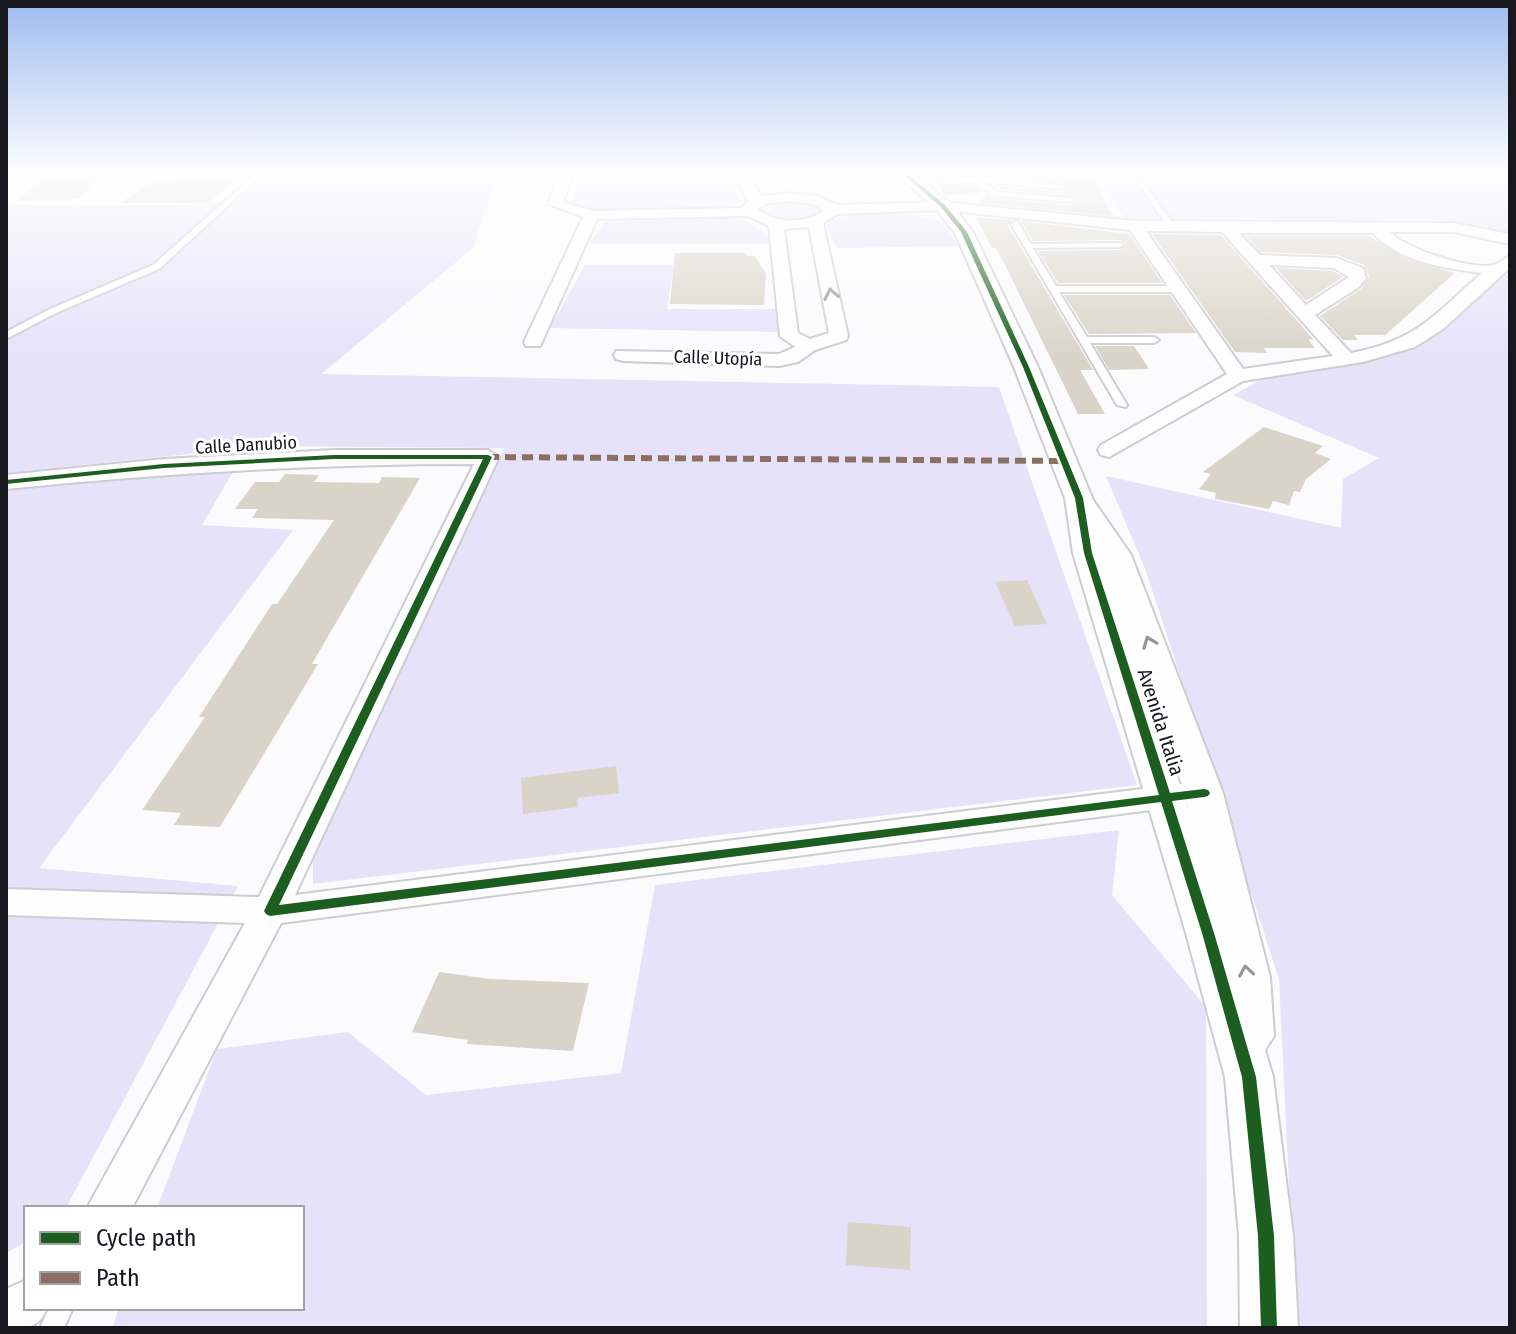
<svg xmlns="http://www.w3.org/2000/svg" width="1516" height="1334" font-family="'Fira Sans Condensed',sans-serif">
	<rect width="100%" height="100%" fill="#fbfbfd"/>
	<path fill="#e5e2fa" d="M 262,172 L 498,172 L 473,248 L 321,374 L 999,387 L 1137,785 L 313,884 L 313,857 L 504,448 L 265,446 L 6,473 L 6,204 L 77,207 L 237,203 Z
		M 579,172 L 728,172 L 741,204 L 717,209 L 589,211 L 576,208 L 573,201 Z
		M 1024,172 L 1510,172 L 1510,234 C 1449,210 1363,221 1298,223 C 1240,225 1184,224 1126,221 L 1099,179 Z
		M 776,201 L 816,204 L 824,211 C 808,228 778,220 759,213 L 761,206 Z
		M 907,214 L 944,222 L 958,246 L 837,248 L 827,228 L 829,222 C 852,211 882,214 907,214 Z
		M 680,217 C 712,217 756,212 772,244 L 589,244 L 604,223 L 610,221 Z
		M 585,265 L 674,265 L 667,309 L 780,309 L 782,332 L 550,328 Z
		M 1510,272 L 1510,1328 L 1296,1328 L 1279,979 L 1146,571 L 1106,476 L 1341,528 L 1343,479 L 1379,458 L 1233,395 L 1267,377 L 1427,337 Z
		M 234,470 L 202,525 L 293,530 L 39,868 L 238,886 L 66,1208 L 26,1208 L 26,1242 L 6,1253 L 6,489 L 112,477 Z
		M 1119,830 L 1112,895 L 1206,1007 L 1207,1328 L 112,1328 L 119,1308 L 302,1308 L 302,1208 L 157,1208 L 217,1049 L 348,1032 L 426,1095 L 621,1073 L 655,885 Z"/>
	<path fill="#d9d4c7" d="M 54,172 L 105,172 L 78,199 L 15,201 Z
		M 935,172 L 1027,172 L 1050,176 L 1049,178 L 1094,179 L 1113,216 L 980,203 L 986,194 L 995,199 L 1071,205 L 1077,199 L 1070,195 L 998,189 L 994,186 L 1065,192 L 1068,189 L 1063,183 L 987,175 L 944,175 L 940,183 L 972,185 L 983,192 L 945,195 L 943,194 Z
		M 182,177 L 236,180 L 208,203 L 120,203 L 155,180 L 176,180 Z
		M 976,217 L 1012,220 L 1008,226 L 1093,370 L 1080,370 L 1105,414 L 1078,414 L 1006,267 L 996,248 L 992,248 Z
		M 1021,221 L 1129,234 L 1162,283 L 1058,283 L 1038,251 L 1119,250 L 1126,244 L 1119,240 L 1033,241 Z
		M 1152,234 L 1221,235 L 1314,340 L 1308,339 L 1315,348 L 1264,348 L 1267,353 L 1235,352 Z
		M 1246,236 L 1369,236 L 1409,260 L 1455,273 L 1385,335 L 1354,335 L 1358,340 L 1343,340 L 1320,316 L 1361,289 L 1369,277 L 1364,265 L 1337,255 L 1261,252 Z
		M 675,253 L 746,253 L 747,256 L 755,256 L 766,274 L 764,305 L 670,304 Z
		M 1276,268 L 1333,271 L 1343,277 L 1306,301 Z
		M 1064,295 L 1170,295 L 1196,333 L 1089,334 Z
		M 1095,346 L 1134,346 L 1149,369 L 1109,370 Z
		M 1264,427 L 1323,446 L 1315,453 L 1331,459 L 1306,479 L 1300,492 L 1294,491 L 1289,505 L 1273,501 L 1269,509 L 1215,499 L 1216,493 L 1199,489 L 1211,474 L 1203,472 Z
		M 285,474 L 319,475 L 314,482 L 379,483 L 382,477 L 420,478 L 312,664 L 318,664 L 220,827 L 174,825 L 181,813 L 142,810 L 205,717 L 199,717 L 272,604 L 277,604 L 334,520 L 252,518 L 258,509 L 235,509 L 255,482 L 279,482 Z
		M 1027,580 L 1047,624 L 1015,626 L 995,582 Z
		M 616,766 L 619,793 L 577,798 L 578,807 L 523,814 L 521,778 Z
		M 439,972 L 490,979 L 589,983 L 573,1051 L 467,1044 L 468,1040 L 412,1032 Z
		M 848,1222 L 911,1227 L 910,1270 L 846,1265 Z"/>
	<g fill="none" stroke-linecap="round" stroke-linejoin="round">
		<g stroke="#cdccd1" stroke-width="4">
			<path id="service" d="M 258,172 L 265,172 L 159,269 L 56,313 L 6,339 L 6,332 L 50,309 L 153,265 Z
				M 944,178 L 987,178 L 1063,186 L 1065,189 L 983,182 L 997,192 L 1070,198 L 1074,200 L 1070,202 L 995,196 L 973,182 L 942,181 Z
				M 1138,182 L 1142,182 L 1176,227 L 1175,229 L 1169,229 Z
				M 1015,222 L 1018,222 L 1031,244 L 1119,243 L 1123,245 L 1119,247 L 1033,248 L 1056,286 L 1178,286 L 1182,289 L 1178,292 L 1059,292 L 1087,337 L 1154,337 L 1159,340 L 1154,343 L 1090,343 L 1127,405 L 1126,407 L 1117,405 L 1011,224 Z
				M 49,1308 L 73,1308 L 64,1328 L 40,1328 Z"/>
		</g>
		<g stroke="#cdccd1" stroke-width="4">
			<path id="minor" d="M 6,172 L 21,172 L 6,182 Z
				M 560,172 L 574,172 L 563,202 L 592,211 L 742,208 L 748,201 L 734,172 L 748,172 L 760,196 L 791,193 L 816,196 L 837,205 L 943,202 L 1135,221 L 1454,223 L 1510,234 L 1510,244 L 1454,232 L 1390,232 C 1406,249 1471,270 1493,265 C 1499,264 1504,258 1510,256 L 1510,268 L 1443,329 L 1415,347 L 1363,362 L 1243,381 L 1109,457 L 1101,455 L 1098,450 L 1101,445 L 1227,374 L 1130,230 L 943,210 L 838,214 L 823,223 L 848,336 L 846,340 L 815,350 L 798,362 L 779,366 L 623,361 L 616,359 L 614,355 L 616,351 L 779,354 L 795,347 L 780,336 L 769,226 L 748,216 L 597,219 L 542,342 L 540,346 L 526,346 L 524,342 L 583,217 L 548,204 ZM 791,201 L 813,204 L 824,211 C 805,224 774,224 757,209 L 768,203 ZM 809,227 L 829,333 L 810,339 L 798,333 L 784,229 ZM 1146,231 L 1222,232 L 1333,356 L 1243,369 ZM 1239,233 L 1373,233 C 1401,263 1443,268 1482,273 C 1434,315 1418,340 1351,353 L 1315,315 L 1359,287 L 1366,278 L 1363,268 L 1337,258 L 1260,255 ZM 1269,265 L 1334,268 L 1349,277 L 1306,305 Z
				M 334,450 L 488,450 L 499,457 L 295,895 L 1182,784 L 1193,787 L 1198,795 L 1193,803 L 1182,806 L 281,923 L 132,1208 L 87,1208 L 245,923 L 6,915 L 6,889 L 259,897 L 474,464 C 316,464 163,473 6,489 L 6,475 L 164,459 Z
				M 26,1280 L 26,1308 L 47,1308 C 39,1329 26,1328 6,1328 L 6,1289 Z"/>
		</g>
		<g stroke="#cdccd1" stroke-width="4">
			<path id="tertiary" d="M 894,172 L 912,172 L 949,202 L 973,232 L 1038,367 L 1093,500 L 1131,555 L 1223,793 L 1270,977 L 1274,1036 L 1265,1050 L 1273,1077 L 1293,1236 L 1298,1328 L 1240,1328 L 1239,1236 L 1225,1077 L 1186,933 L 1073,553 L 1065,498 L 1014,367 L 955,233 L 937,210 ZM 1151,698 L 1185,793 L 1188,809 Z"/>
		</g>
		<use href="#service" fill="#fefeff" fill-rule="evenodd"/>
		<use href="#minor" fill="#fefeff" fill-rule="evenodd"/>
		<use href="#tertiary" fill="#fefeff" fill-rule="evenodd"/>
		<path stroke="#8d6e63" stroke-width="6" stroke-dasharray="11 6" stroke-linecap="butt" d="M 488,457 L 1064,461"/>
		<g stroke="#fff" stroke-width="5">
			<path id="cycleway" d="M 900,172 L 905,172 L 945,205 L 967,232 L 1029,367 L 1083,498 L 1092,553 L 1170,793 L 1204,789 L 1208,790 L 1210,793 L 1208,796 L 1204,797 L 1172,801 L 1214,933 L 1256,1077 L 1274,1236 L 1277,1328 L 1261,1328 L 1258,1236 L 1242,1077 L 1202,933 L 1161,802 L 270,916 L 266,914 L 264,911 L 483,459 L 334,459 L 164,468 L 6,484 L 6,480 L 164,464 L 334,455 L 488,455 L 492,457 L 279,905 L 1159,795 L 1084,553 L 1075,498 L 1023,367 L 961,232 L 941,207 Z"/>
		</g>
		<use href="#cycleway" fill="#1b5e20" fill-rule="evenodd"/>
	</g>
	<defs><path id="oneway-chevron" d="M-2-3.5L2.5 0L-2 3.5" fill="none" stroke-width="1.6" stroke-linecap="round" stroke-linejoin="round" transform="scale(2)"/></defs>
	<g stroke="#96969a">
		<use href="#oneway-chevron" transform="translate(831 294) rotate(-102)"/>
		<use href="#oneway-chevron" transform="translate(1149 642) rotate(-111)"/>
		<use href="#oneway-chevron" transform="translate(1246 971) rotate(-99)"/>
	</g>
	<linearGradient id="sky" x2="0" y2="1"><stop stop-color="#9ebcef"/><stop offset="0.48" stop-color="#fdfdfe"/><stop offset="1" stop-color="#fdfdfe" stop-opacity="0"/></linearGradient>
	<rect width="1516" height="359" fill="url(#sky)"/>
	<g text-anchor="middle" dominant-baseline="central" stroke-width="6" stroke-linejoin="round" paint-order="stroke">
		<g font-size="18" fill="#18171e" stroke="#fff">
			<text transform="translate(718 358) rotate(2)">Calle Utopía</text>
			<text transform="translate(246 445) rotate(-3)">Calle Danubio</text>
		</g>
		<g font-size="20" fill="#18171e" stroke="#fff">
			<text transform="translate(1161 722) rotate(72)">Avenida Italia</text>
		</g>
	</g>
	<rect width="1516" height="1334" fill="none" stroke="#18171e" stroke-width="16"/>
	<rect x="24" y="1206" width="280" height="104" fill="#ffffff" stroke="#a3a2a5" stroke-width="2"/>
	<rect x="40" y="1232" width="40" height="12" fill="#1b5e20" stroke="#a3a2a5" stroke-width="2"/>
	<text x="96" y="1246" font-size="24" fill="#18171e">Cycle path</text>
	<rect x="40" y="1272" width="40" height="12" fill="#8d6e63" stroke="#a3a2a5" stroke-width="2"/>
	<text x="96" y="1286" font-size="24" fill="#18171e">Path</text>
</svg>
